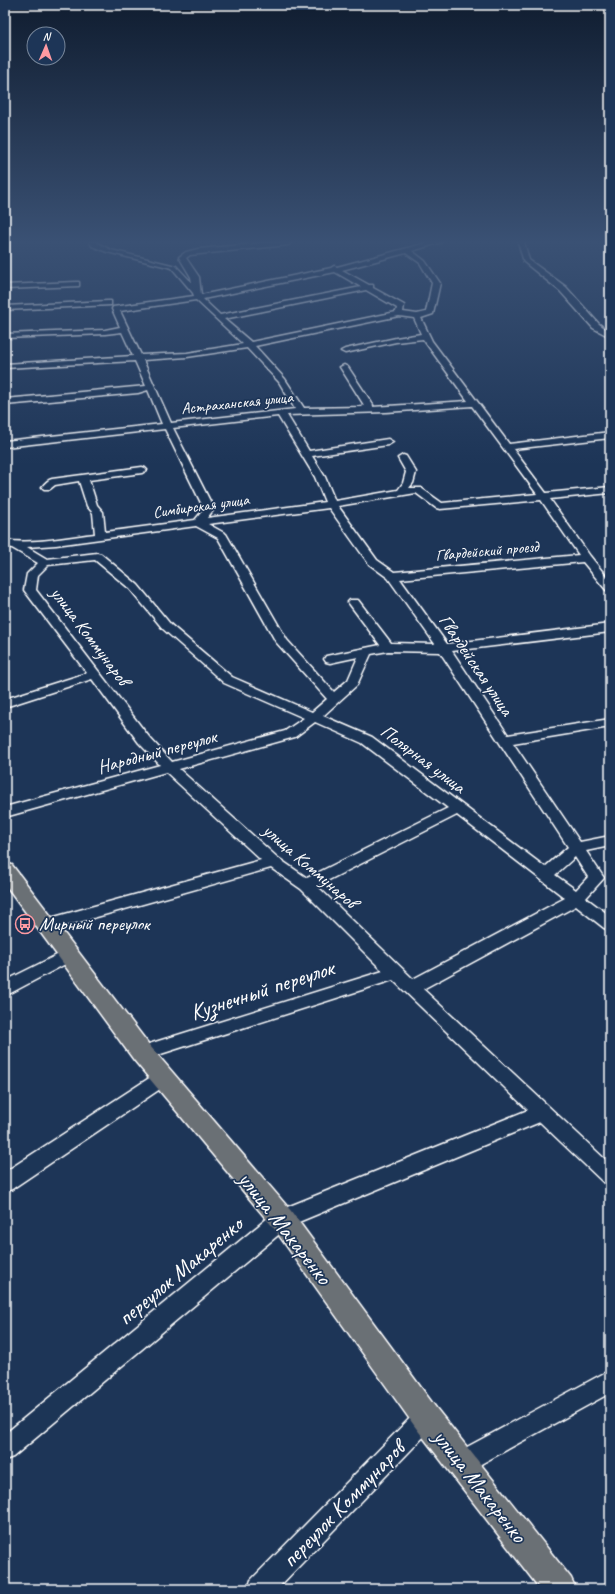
<svg xmlns="http://www.w3.org/2000/svg" width="615" height="1594" font-family="Caveat,sans-serif">
	<rect width="100%" height="100%" fill="#1d3557"/>
	<filter id="ink" filterUnits="userSpaceOnUse"><feTurbulence type="fractalNoise" baseFrequency=".025" numOctaves="2"/><feDisplacementMap in="SourceGraphic" scale="8" xChannelSelector="R" yChannelSelector="G"/><feConvolveMatrix kernelMatrix="1 2 1 2 8 2 1 2 1" color-interpolation-filters="sRGB"/></filter>
	<g filter="url(#ink)">
		<g fill="none" stroke-linecap="round" stroke-linejoin="round">
			<g stroke="#fff" stroke-width="3">
				<path id="minor" d="M 90,242 L 96,242 L 111,250 L 176,266 L 192,283 L 191,277 L 179,257 L 186,252 L 198,249 L 274,242 L 291,243 L 288,245 L 190,255 L 186,258 L 199,277 L 201,295 L 331,268 L 334,266 L 337,267 L 430,242 L 442,242 L 412,251 L 425,261 L 440,283 L 433,314 L 421,318 L 432,341 L 509,444 L 610,432 L 610,438 L 513,449 L 546,493 L 610,487 L 610,493 L 550,499 L 590,556 L 610,581 L 610,591 L 606,590 L 583,562 L 400,579 L 447,644 L 610,624 L 610,632 L 452,651 L 508,735 L 610,719 L 610,727 L 513,743 L 580,842 L 610,836 L 610,846 L 586,851 L 604,878 L 586,898 L 610,916 L 610,930 L 604,928 L 576,906 L 423,989 L 610,1164 L 610,1185 L 603,1182 L 540,1122 L 289,1226 L 13,1457 L 5,1460 L 5,1434 L 275,1212 L 528,1110 L 393,980 L 142,1060 L 136,1058 L 133,1053 L 136,1048 L 383,971 L 301,889 L 271,868 L 47,931 L 41,929 L 39,925 L 41,921 L 47,919 L 261,860 L 166,772 L 5,817 L 5,807 L 160,765 L 139,743 L 92,679 L 5,707 L 5,699 L 87,673 L 24,590 L 27,574 L 38,563 L 12,548 L 5,546 L 5,540 C 32,545 67,537 95,534 L 93,513 L 87,506 L 79,481 L 55,485 L 50,489 L 44,489 L 42,487 C 45,483 48,480 52,479 L 142,467 L 145,468 L 147,470 L 142,473 L 89,480 L 97,505 L 103,512 L 105,532 L 195,520 L 204,509 L 165,429 L 5,447 L 5,441 L 162,424 L 148,390 L 138,393 L 5,405 L 5,399 L 146,386 L 135,361 L 5,368 L 5,364 L 133,356 L 122,332 L 105,334 L 5,338 L 5,334 L 105,330 L 120,327 L 112,309 L 113,307 L 194,296 L 193,293 L 172,268 L 107,252 L 92,246 ZM 406,253 L 420,263 L 432,283 L 426,312 L 417,314 L 403,312 L 404,305 L 373,288 L 373,285 L 369,285 L 342,270 ZM 335,272 L 361,287 L 220,315 L 203,299 ZM 366,290 L 397,308 L 396,312 L 251,342 L 224,319 ZM 196,300 L 243,344 L 187,353 L 141,355 L 120,311 ZM 399,316 L 414,318 L 421,334 L 396,338 L 345,349 L 341,351 L 345,353 L 396,342 L 423,339 L 468,401 L 372,407 L 373,405 L 348,367 L 344,365 L 340,367 L 364,405 L 362,407 L 304,408 L 285,379 L 255,346 ZM 247,348 L 279,382 L 295,409 L 171,423 L 143,360 L 187,357 ZM 472,406 L 537,494 L 442,503 L 421,488 L 409,488 L 413,483 L 416,472 L 406,456 L 403,455 L 398,458 L 406,472 L 403,483 L 398,490 L 335,501 L 325,477 L 312,456 L 388,445 L 393,442 L 388,439 L 309,451 L 287,415 L 386,412 ZM 278,416 L 315,477 L 325,502 L 207,518 L 214,509 L 173,428 ZM 416,493 L 436,508 L 440,509 L 541,500 L 579,555 L 394,572 L 377,560 L 338,506 ZM 329,508 L 369,564 L 388,578 L 435,644 L 391,643 L 358,600 L 350,600 L 348,602 L 380,645 L 326,656 L 324,659 L 326,662 L 330,663 L 358,657 L 348,680 L 334,692 L 287,640 L 226,534 L 208,524 ZM 196,526 L 218,538 L 276,642 L 327,699 L 312,712 L 232,677 L 171,625 L 138,585 L 101,554 L 97,553 L 47,559 L 27,547 L 56,545 ZM 95,560 L 130,589 L 163,629 L 224,683 L 304,718 L 285,731 L 172,762 L 149,737 L 36,590 L 38,575 L 48,565 ZM 388,651 L 440,652 L 568,847 L 545,867 L 372,737 L 323,716 L 357,685 L 371,654 ZM 315,722 L 362,743 L 448,808 L 307,878 L 278,858 L 179,769 L 295,737 ZM 457,815 L 565,898 L 413,979 L 317,886 ZM 575,857 L 588,877 L 576,890 L 555,875 Z
					M 518,242 L 524,242 L 529,260 L 566,287 L 599,324 L 610,332 L 610,337 L 593,328 L 560,291 L 524,262 Z
					M 76,282 L 79,282 L 79,286 L 5,289 L 5,285 Z
					M 108,301 L 111,301 L 111,305 L 5,310 L 5,306 Z
					M 69,949 L 75,951 L 77,955 L 75,959 L 5,996 L 5,981 Z
					M 163,1070 L 169,1073 L 172,1078 L 169,1083 L 12,1189 L 5,1192 L 5,1172 L 157,1073 Z
					M 610,1370 L 610,1393 L 470,1470 L 462,1473 L 454,1470 L 451,1462 L 454,1454 Z
					M 426,1407 L 434,1410 L 437,1418 L 434,1426 L 277,1589 L 248,1589 L 251,1580 L 418,1410 Z"/>
			</g>
			<g stroke="#fff" stroke-width="3">
				<path id="major" d="M 5,863 L 12,865 L 150,1046 L 291,1211 L 436,1408 L 571,1578 L 576,1589 L 540,1589 L 416,1428 L 273,1227 L 134,1060 L 5,884 Z"/>
			</g>
			<use href="#minor" fill="#1d3557" fill-rule="evenodd"/>
			<use href="#major" fill="#6b6f75" fill-rule="evenodd"/>
		</g>
	</g>
	<linearGradient id="sky" x2="0" y2="1"><stop stop-color="#101d30"/><stop offset="0.52" stop-color="#3a5174"/><stop offset="1" stop-color="#3a5174" stop-opacity="0"/></linearGradient>
	<rect width="615" height="465" fill="url(#sky)"/>
	<defs>
		<g id="bus-ring" transform="scale(1)"><circle r="9.5" fill="#1d3557" stroke="#ff9aa2" stroke-width="1.5"/><path d="M-5-6H5V4H4V6H2V4H-2V6H-4V4H-5ZM-3.5-4V0h7V-4ZM-3.5 1.2v1.5H-2V1.2ZM2 1.2v1.5H3.5V1.2Z" fill="#ff9aa2"/></g>
	</defs>
	<g fill-rule="evenodd">
		<use href="#bus-ring" x="25" y="924"/>
	</g>
	<g text-anchor="middle" dominant-baseline="central" stroke-width="3.5" stroke-linejoin="round" paint-order="stroke">
		<g font-size="16" fill="#fff" stroke="#1d3557">
			<text transform="translate(237 403) rotate(-6)">Астраханская улица</text>
			<text transform="translate(201 506) rotate(-8)">Симбирская улица</text>
			<text transform="translate(487 551) rotate(-5)">Гвардейский проезд</text>
		</g>
		<g font-size="19" fill="#fff" stroke="#1d3557">
			<text transform="translate(90 636) rotate(53)">улица Коммунаров</text>
			<text transform="translate(476 665) rotate(56)">Гвардейская улица</text>
			<text transform="translate(157 752) rotate(-15)">Народный переулок</text>
			<text transform="translate(423 759) rotate(37)">Полярная улица</text>
			<text transform="translate(310 866) rotate(41)">улица Коммунаров</text>
		</g>
		<g font-size="19" fill="#fff" stroke="#1d3557" text-anchor="start">
			<text x="39" y="924">Мирный переулок</text>
		</g>
		<g font-size="23" fill="#fff" stroke="#1d3557">
			<text transform="translate(262 990) rotate(-18)">Кузнечный переулок</text>
			<text transform="translate(285 1228) rotate(52)">улица Макаренко</text>
			<text transform="translate(180 1271) rotate(-40)">переулок Макаренко</text>
			<text transform="translate(480 1486) rotate(52)">улица Макаренко</text>
			<text transform="translate(343 1504) rotate(-46)">переулок Коммунаров</text>
		</g>
	</g>
	<rect width="615" height="1594" fill="none" stroke="#1d3557" stroke-width="20"/>
	<rect x="10" y="10" width="595" height="1574" fill="none" stroke="#fff" stroke-width="1.5" filter="url(#ink)"/>
	<g transform="translate(46 46) rotate(2)"><circle r="19" fill="#1d3557" stroke="#77869a"/>
	<path d="M0-3L7 15L0 10L-7 15Z" fill="#ff9aa2"/>
	<text y="-6" font-size="11" font-weight="bold" text-anchor="middle" fill="#ffffff">N</text>
	</g>
</svg>
